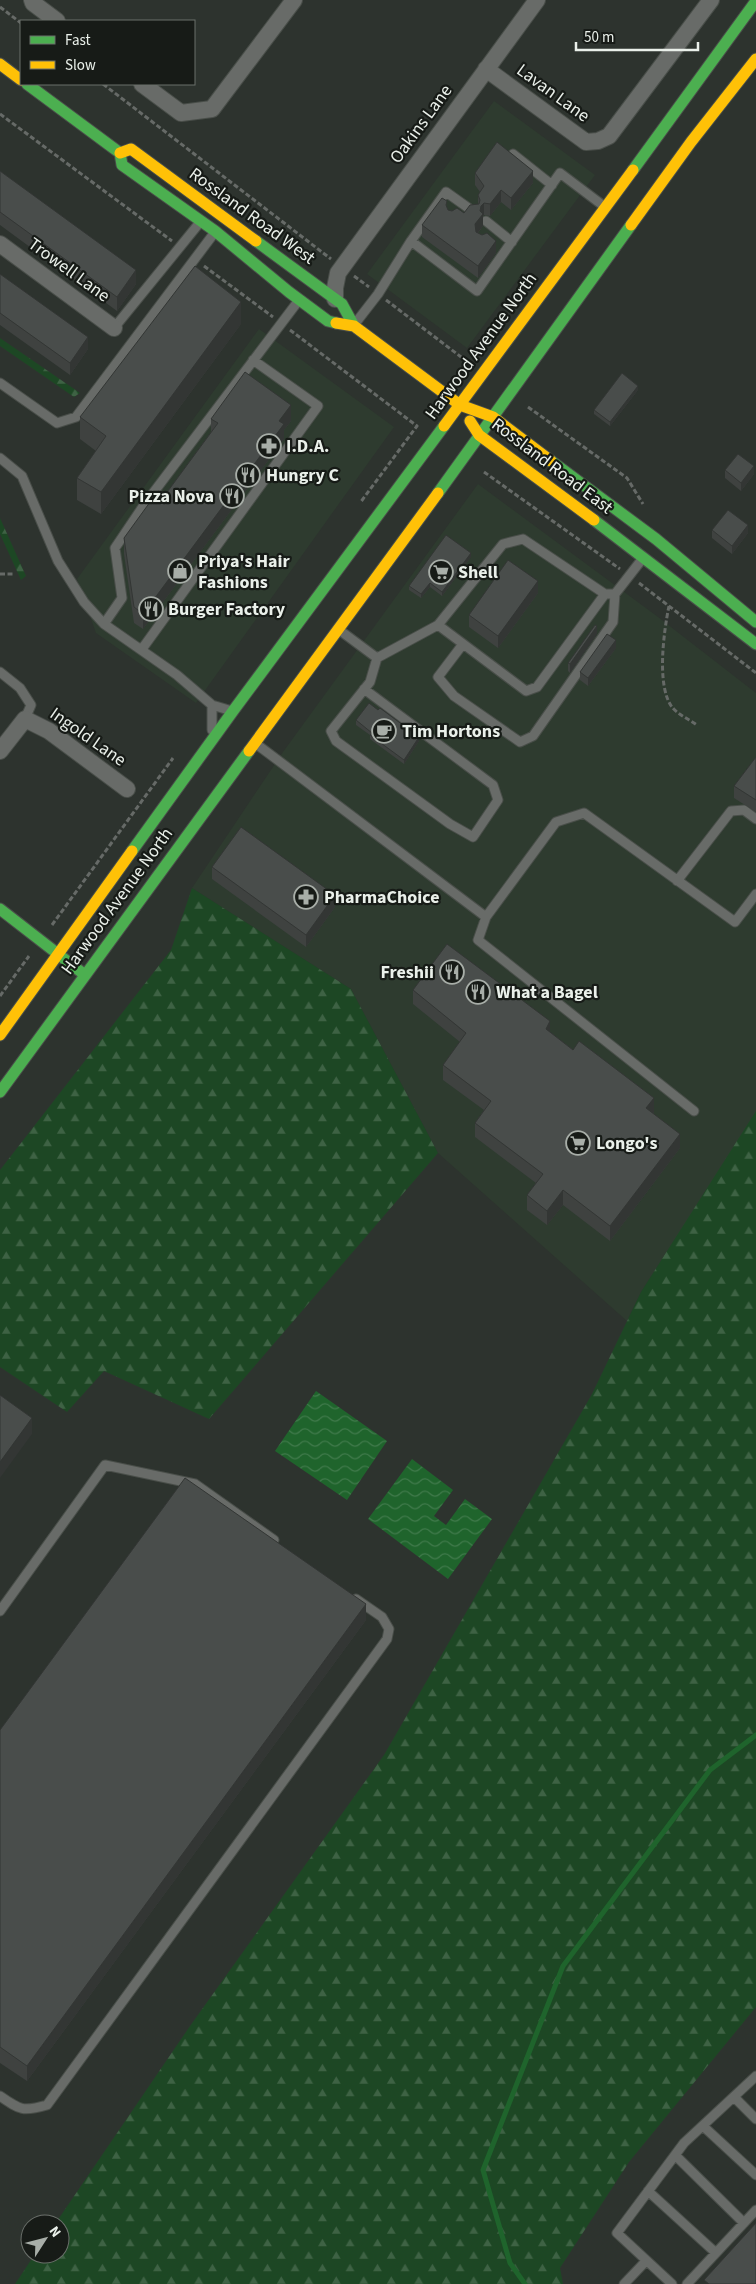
<svg xmlns="http://www.w3.org/2000/svg" width="756" height="2284" font-family="'Source Sans 3',sans-serif">
	<defs>
		<pattern id="forest-firs" width="22" height="20" patternUnits="userSpaceOnUse" patternTransform="scale(1.25)"><rect width="22" height="20" fill="#1d4724"/><path d="M5 1l3.5 6h-7zM16 11l3.5 6h-7z" fill="#3e6244"/></pattern>
		<pattern id="water-waves" width="16" height="10" patternUnits="userSpaceOnUse" patternTransform="scale(1.25)"><rect width="16" height="10" fill="#1f642c"/><path d="M0 5q4-4 8 0t8 0" fill="none" stroke="#407a4b"/></pattern>
	</defs>
	<rect width="100%" height="100%" fill="#2d332e"/>
	<path fill="#2e3b2f" d="M 494,101 L 595,175 L 467,348 L 367,274 Z
		M 259,329 L 394,427 L 196,703 L 96,633 L 77,579 Z
		M 478,484 L 658,617 L 756,693 L 756,1115 L 641,1292 L 627,1321 L 438,1153 L 351,989 L 192,888 L 283,752 Z"/>
	<path fill="url(#forest-firs)" d="M 0,338 L 80,393 L 74,397 L 0,346 Z
		M 0,518 L 26,576 L 21,580 L 0,534 Z
		M 192,888 L 351,989 L 438,1153 L 209,1419 L 104,1371 L 67,1412 L 0,1367 L 0,1170 L 171,950 Z
		M 756,1111 L 756,2007 L 629,2162 L 560,2268 L 563,2284 L 15,2284 L 35,2254 L 60,2254 L 60,2224 L 55,2224 L 190,2026 L 384,1755 L 592,1394 L 641,1292 Z"/>
	<path fill="url(#water-waves)" d="M 316,1391 L 387,1441 L 347,1500 L 275,1451 Z
		M 412,1459 L 453,1490 L 434,1516 L 446,1525 L 465,1499 L 492,1519 L 448,1579 L 368,1519 Z"/>
	<g fill="none" stroke-linecap="round" stroke-linejoin="round">
		<path stroke="#1f642c" stroke-width="5" d="M 525,2284 L 510,2263 L 483,2170 L 563,1966 L 710,1770 L 756,1735"/>
		<g stroke="#494e49" stroke-width="11">
			<path id="lane" d="M 513,154 L 552,185
				M 486,221 L 512,242
				M 411,241 L 446,192 L 474,212
				M 354,325 L 378,294 L 411,241 L 477,291 L 560,173 L 605,207
				M 114,328 L 201,221
				M 0,383 L 57,423 L 76,417 L 215,232
				M 0,458 L 22,476 L 58,561 L 84,602 L 104,624
				M 438,625 L 526,691 L 537,687 L 605,594
				M 338,629 L 377,658 L 438,625 L 503,544 L 523,539 L 605,594 L 615,594 L 643,558
				M 463,644 L 438,677 L 454,696 L 520,742 L 533,736 L 613,622 L 615,594
				M 142,649 L 318,406 L 253,360
				M 0,672 L 20,688 L 31,705 L 25,719
				M 364,689 L 493,785 L 498,800 L 473,837 L 450,824 L 336,741 L 331,731 L 370,682 L 377,658
				M 232,711 L 212,705 L 177,675 L 104,624 L 122,598 L 115,548 L 144,505 L 299,300
				M 212,730 L 212,705
				M 255,743 L 486,917 L 556,822 L 584,813 L 735,922 L 756,894
				M 677,881 L 731,811 L 744,810 L 756,819
				M 486,917 L 478,940 L 694,1111
				M 0,1611 L 105,1465 L 195,1484 L 274,1540
				M 0,2096 C 20,2110 23,2112 47,2105 L 387,1639 L 389,1629 L 382,1617 L 356,1599
				M 734,2097 L 756,2119
				M 703,2126 L 756,2175
				M 675,2155 L 744,2223
				M 648,2191 L 716,2253
				M 624,2284 L 646,2261
				M 672,2284 L 617,2233 L 684,2143 L 756,2076
				M 687,2284 L 756,2210"/>
		</g>
		<g stroke="#494e49" stroke-width="18">
			<path id="street" d="M 32,0 L 33,3 L 57,21
				M 486,69 L 586,142 L 598,141 L 609,136 L 711,0
				M 142,84 L 181,113 L 212,109 L 294,0
				M 0,244 L 114,328
				M 335,299 L 335,288 L 338,273 L 537,0
				M 0,751 L 25,719 L 49,731 L 127,789"/>
		</g>
		<g stroke="#494e49" stroke-width="13">
			<path id="fast" d="M 27,84 L 120,153 L 122,165 L 215,231 L 289,292 L 328,321 L 336,323
				M 633,170 L 756,1
				M 256,241 L 342,304 L 354,326
				M 551,461 L 656,539 L 756,622
				M 438,493 L 631,225
				M 594,520 L 756,644
				M 132,851 L 233,711 L 444,426
				M 0,909 L 85,975
				M 0,1092 L 249,751"/>
		</g>
		<g stroke="#494e49" stroke-width="13">
			<path id="slow" d="M 0,64 L 21,80
				M 120,153 L 131,149 L 256,241
				M 631,225 L 691,142 L 756,59
				M 336,323 L 354,326 L 460,405 L 493,417 L 551,461
				M 470,421 L 479,435 L 594,520
				M 444,426 L 633,170
				M 249,751 L 438,493
				M 0,1035 L 132,851"/>
		</g>
		<path stroke="#666a67" stroke-width="3" stroke-dasharray="5 2.5" stroke-linecap="butt" d="M 0,7 L 21,23
			M 103,84 L 331,259
			M 0,114 L 172,241
			M 204,266 L 273,317
			M 354,276 L 369,287
			M 386,300 L 469,363
			M 290,330 L 417,426 L 360,503
			M 528,407 L 627,478 L 643,504
			M 484,472 L 620,569
			M 0,574 L 14,574
			M 639,583 L 756,673
			M 669,606 C 664,630 656,686 672,707 C 677,714 690,720 697,725
			M 52,925 L 173,758
			M 0,996 L 29,956"/>
		<use href="#lane" stroke="#686b68" stroke-width="9"/>
		<use href="#street" stroke="#686b68" stroke-width="16"/>
		<use href="#fast" stroke="#4caf50" stroke-width="11"/>
		<use href="#slow" stroke="#ffc107" stroke-width="11"/>
	</g>
	<path fill="#3f4240" d="M 0,171 L 136,284 L 117,311 L 0,225 Z
		M 475,173 L 533,183 L 511,210 L 501,202 L 490,216 L 484,215 L 483,216 L 483,226 L 478,233 L 496,253 L 478,278 L 422,237 L 422,225 L 447,208 L 448,210 L 464,213 L 478,204 L 478,195 L 480,192 L 475,185 Z
		M 0,274 L 88,349 L 70,375 L 0,325 Z
		M 241,324 L 101,514 L 77,500 L 77,478 L 96,451 L 80,439 L 80,417 Z
		M 638,390 L 610,426 L 594,414 L 594,410 Z
		M 211,419 L 291,421 L 284,430 L 284,439 L 143,629 L 134,623 L 124,554 L 124,538 L 165,495 L 211,432 Z
		M 725,470 L 754,474 L 741,491 L 725,478 Z
		M 712,530 L 748,533 L 732,554 L 712,538 Z
		M 471,557 L 442,596 L 430,587 L 421,598 L 409,590 L 409,586 Z
		M 538,593 L 498,648 L 469,627 L 469,615 Z
		M 597,634 L 570,673 L 568,671 L 568,663 Z
		M 616,648 L 588,686 L 580,680 L 580,672 Z
		M 356,720 L 419,741 L 404,764 L 370,739 L 370,735 L 356,725 Z
		M 756,757 L 756,812 L 734,798 L 734,786 Z
		M 212,867 L 335,907 L 306,947 L 212,879 Z
		M 413,990 L 550,1032 L 654,1112 L 653,1113 L 680,1148 L 610,1241 L 563,1205 L 547,1225 L 527,1210 L 527,1195 L 536,1183 L 475,1137 L 475,1123 L 484,1110 L 443,1080 L 443,1065 L 460,1042 L 413,1004 Z
		M 366,1620 L 27,2081 L 0,2063 L 0,1730 Z"/>
	<path fill="#333634" d="M 533,171 L 533,183 L 511,210 L 511,198 Z
		M 501,190 L 501,202 L 490,216 L 490,204 Z
		M 484,203 L 484,215 L 483,216 L 483,226 L 475,236 L 475,224 L 480,211 L 481,206 Z
		M 496,241 L 496,253 L 478,278 L 478,266 Z
		M 136,270 L 136,284 L 117,311 L 117,297 Z
		M 241,302 L 241,324 L 101,514 L 101,492 Z
		M 88,337 L 88,349 L 70,375 L 70,363 Z
		M 638,386 L 638,390 L 610,426 L 610,422 Z
		M 291,405 L 291,421 L 284,430 L 284,439 L 143,629 L 143,614 Z
		M 754,466 L 754,474 L 741,491 L 741,483 Z
		M 748,525 L 748,533 L 732,554 L 732,546 Z
		M 471,553 L 471,557 L 442,596 L 442,592 Z
		M 538,581 L 538,593 L 498,648 L 498,636 Z
		M 430,583 L 430,587 L 421,598 L 421,594 Z
		M 597,626 L 597,634 L 570,673 L 570,664 Z
		M 616,640 L 616,648 L 588,686 L 588,678 Z
		M 419,737 L 419,741 L 404,764 L 404,760 Z
		M 335,895 L 335,907 L 306,947 L 306,935 Z
		M 550,1021 L 550,1035 L 546,1029 Z
		M 654,1098 L 654,1112 L 646,1122 L 646,1108 Z
		M 680,1134 L 680,1148 L 610,1241 L 610,1226 Z
		M 563,1190 L 563,1205 L 547,1225 L 547,1211 Z
		M 32,1418 L 32,1434 L 0,1478 L 0,1462 Z
		M 366,1604 L 366,1620 L 27,2081 L 27,2066 Z"/>
	<path fill="#494d4b" stroke="#333634" d="M 497,142 L 533,171 L 511,198 L 501,190 L 490,204 L 484,203 L 481,206 L 480,211 L 483,214 L 475,224 L 476,232 L 482,235 L 487,233 L 496,241 L 478,266 L 422,225 L 442,198 L 447,201 L 446,205 L 448,210 L 452,211 L 457,208 L 464,213 L 470,205 L 479,204 L 480,200 L 478,195 L 484,186 L 475,173 Z
		M 0,171 L 136,270 L 117,297 L 0,212 Z
		M 195,266 L 241,302 L 101,492 L 77,478 L 106,436 L 80,417 Z
		M 0,274 L 88,337 L 70,363 L 0,313 Z
		M 245,372 L 291,405 L 279,421 L 284,424 L 143,614 L 134,607 L 124,538 L 158,491 L 165,495 L 218,423 L 211,419 Z
		M 622,373 L 638,386 L 610,422 L 594,410 Z
		M 738,454 L 754,466 L 741,483 L 725,470 Z
		M 728,510 L 748,525 L 732,546 L 712,530 Z
		M 446,535 L 471,553 L 442,592 L 430,583 L 421,594 L 409,586 Z
		M 508,560 L 538,581 L 498,636 L 469,615 Z
		M 595,625 L 597,626 L 570,664 L 568,663 Z
		M 607,634 L 616,640 L 588,678 L 580,672 Z
		M 369,703 L 378,710 L 380,708 L 419,737 L 404,760 L 370,735 L 372,733 L 356,720 Z
		M 756,757 L 756,800 L 734,786 Z
		M 241,827 L 335,895 L 306,935 L 212,867 Z
		M 447,944 L 550,1021 L 546,1029 L 573,1050 L 579,1041 L 654,1098 L 646,1108 L 680,1134 L 610,1226 L 563,1190 L 547,1211 L 527,1195 L 543,1174 L 475,1123 L 491,1101 L 443,1065 L 466,1033 L 413,990 Z
		M 0,1395 L 32,1418 L 0,1462 Z
		M 185,1478 L 366,1604 L 27,2066 L 0,2047 L 0,1730 Z
		M 756,2223 L 756,2284 L 709,2284 L 704,2280 Z"/>
	<defs>
		<g id="pharmacy-ring" transform="scale(1.25)"><circle r="9.5" fill="#171b17" stroke="#a8aea8" stroke-width="1.5"/><path d="M-2-6h4v4h4v4h-4v4h-4v-4h-4v-4h4Z" fill="#a8aea8"/></g>
		<g id="restaurant-ring" transform="scale(1.25)"><circle r="9.5" fill="#171b17" stroke="#a8aea8" stroke-width="1.5"/><path d="M-5-6h1v4h1v-4h1v4h1v-4h1v5L-1.5 .5V6h-2V.5L-5-1ZM5-6V6H3V1.5H1.5Q1.5-4 5-6Z" fill="#a8aea8"/></g>
		<g id="shop-ring" transform="scale(1.25)"><circle r="9.5" fill="#171b17" stroke="#a8aea8" stroke-width="1.5"/><path d="M-5-2.5h2.3a2.7 3.5 0 0 1 5.4 0H5L5.5 6h-11ZM-1.5-2.5h3a1.5 2.3 0 0 0-3 0Z" fill="#a8aea8"/></g>
		<g id="supermarket-ring" transform="scale(1.25)"><circle r="9.5" fill="#171b17" stroke="#a8aea8" stroke-width="1.5"/><path d="M-6-5.5h2.5l.6 2H6L4.5 2H-2.5L-4.4-4H-6ZM-1.5 3.2a1.3 1.3 0 1 0 .1 0ZM3 3.2a1.3 1.3 0 1 0 .1 0Z" fill="#a8aea8"/></g>
		<g id="cafe-ring" transform="scale(1.25)"><circle r="9.5" fill="#171b17" stroke="#a8aea8" stroke-width="1.5"/><path d="M-5.5-4.5H6V0H3Q3 3.5 0 3.5H-2.5Q-5.5 3.5-5.5 0ZM3-3.2v2h1.7v-2ZM-6 4.5H4V6H-6Z" fill="#a8aea8"/></g>
	</defs>
	<g fill-rule="evenodd">
		<use href="#pharmacy-ring" x="269" y="446"/>
		<use href="#restaurant-ring" x="248" y="475"/>
		<use href="#restaurant-ring" x="232" y="496"/>
		<use href="#shop-ring" x="180" y="571"/>
		<use href="#supermarket-ring" x="441" y="572"/>
		<use href="#restaurant-ring" x="151" y="609"/>
		<use href="#cafe-ring" x="384" y="731"/>
		<use href="#pharmacy-ring" x="306" y="897"/>
		<use href="#restaurant-ring" x="452" y="972"/>
		<use href="#restaurant-ring" x="478" y="992"/>
		<use href="#supermarket-ring" x="578" y="1143"/>
	</g>
	<g text-anchor="middle" dominant-baseline="central" stroke-width="4.5" stroke-linejoin="round" paint-order="stroke">
		<g font-size="18" fill="#eaf0ea" stroke="#171b17">
			<text transform="translate(553 93) rotate(36)">Lavan Lane</text>
			<text transform="translate(421 124) rotate(-54)">Oakins Lane</text>
			<text transform="translate(252 216) rotate(36)">Rossland Road West</text>
			<text transform="translate(69 270) rotate(36)">Trowell Lane</text>
			<text transform="translate(481 346) rotate(-54)">Harwood Avenue North</text>
			<text transform="translate(552 466) rotate(37)">Rossland Road East</text>
			<text transform="translate(88 737) rotate(35)">Ingold Lane</text>
			<text transform="translate(117 901) rotate(-54)">Harwood Avenue North</text>
		</g>
		<g font-size="18" font-weight="bold" fill="#eaf0ea" stroke="#171b17" text-anchor="start">
			<text x="286" y="446">I.D.A.</text>
			<text x="266" y="475">Hungry C</text>
			<text x="214" y="496" text-anchor="end">Pizza Nova</text>
			<text x="198" y="561">Priya's Hair<tspan x="198" dy="21">Fashions</tspan></text>
			<text x="458" y="572">Shell</text>
			<text x="168" y="609">Burger Factory</text>
			<text x="402" y="731">Tim Hortons</text>
			<text x="324" y="897">PharmaChoice</text>
			<text x="434" y="972" text-anchor="end">Freshii</text>
			<text x="496" y="992">What a Bagel</text>
			<text x="596" y="1143">Longo's</text>
		</g>
	</g>
	<rect x="20" y="20" width="175" height="65" fill="#171b17" stroke="#6b706b"/>
	<rect x="30" y="36" width="25" height="8" fill="#4caf50" stroke="#6b706b"/>
	<text x="65" y="45" font-size="15" fill="#eaf0ea">Fast</text>
	<rect x="30" y="61" width="25" height="8" fill="#ffc107" stroke="#6b706b"/>
	<text x="65" y="70" font-size="15" fill="#eaf0ea">Slow</text>
	<g transform="translate(45 2239) rotate(54)"><circle r="24" fill="#171b17" stroke="#6b706b"/>
	<path d="M0-4L9 19L0 12L-9 19Z" fill="#a8aea8"/>
	<text y="-8" font-size="14" font-weight="bold" text-anchor="middle" fill="#eaf0ea">N</text>
	</g>
	<path d="M576 42v8h122v-8" fill="none" stroke="#eaf0ea" stroke-width="2.5"/>
	<text x="584" y="42" font-size="15" fill="#eaf0ea" stroke="#171b17" stroke-width="4" paint-order="stroke">50 m</text>
</svg>
